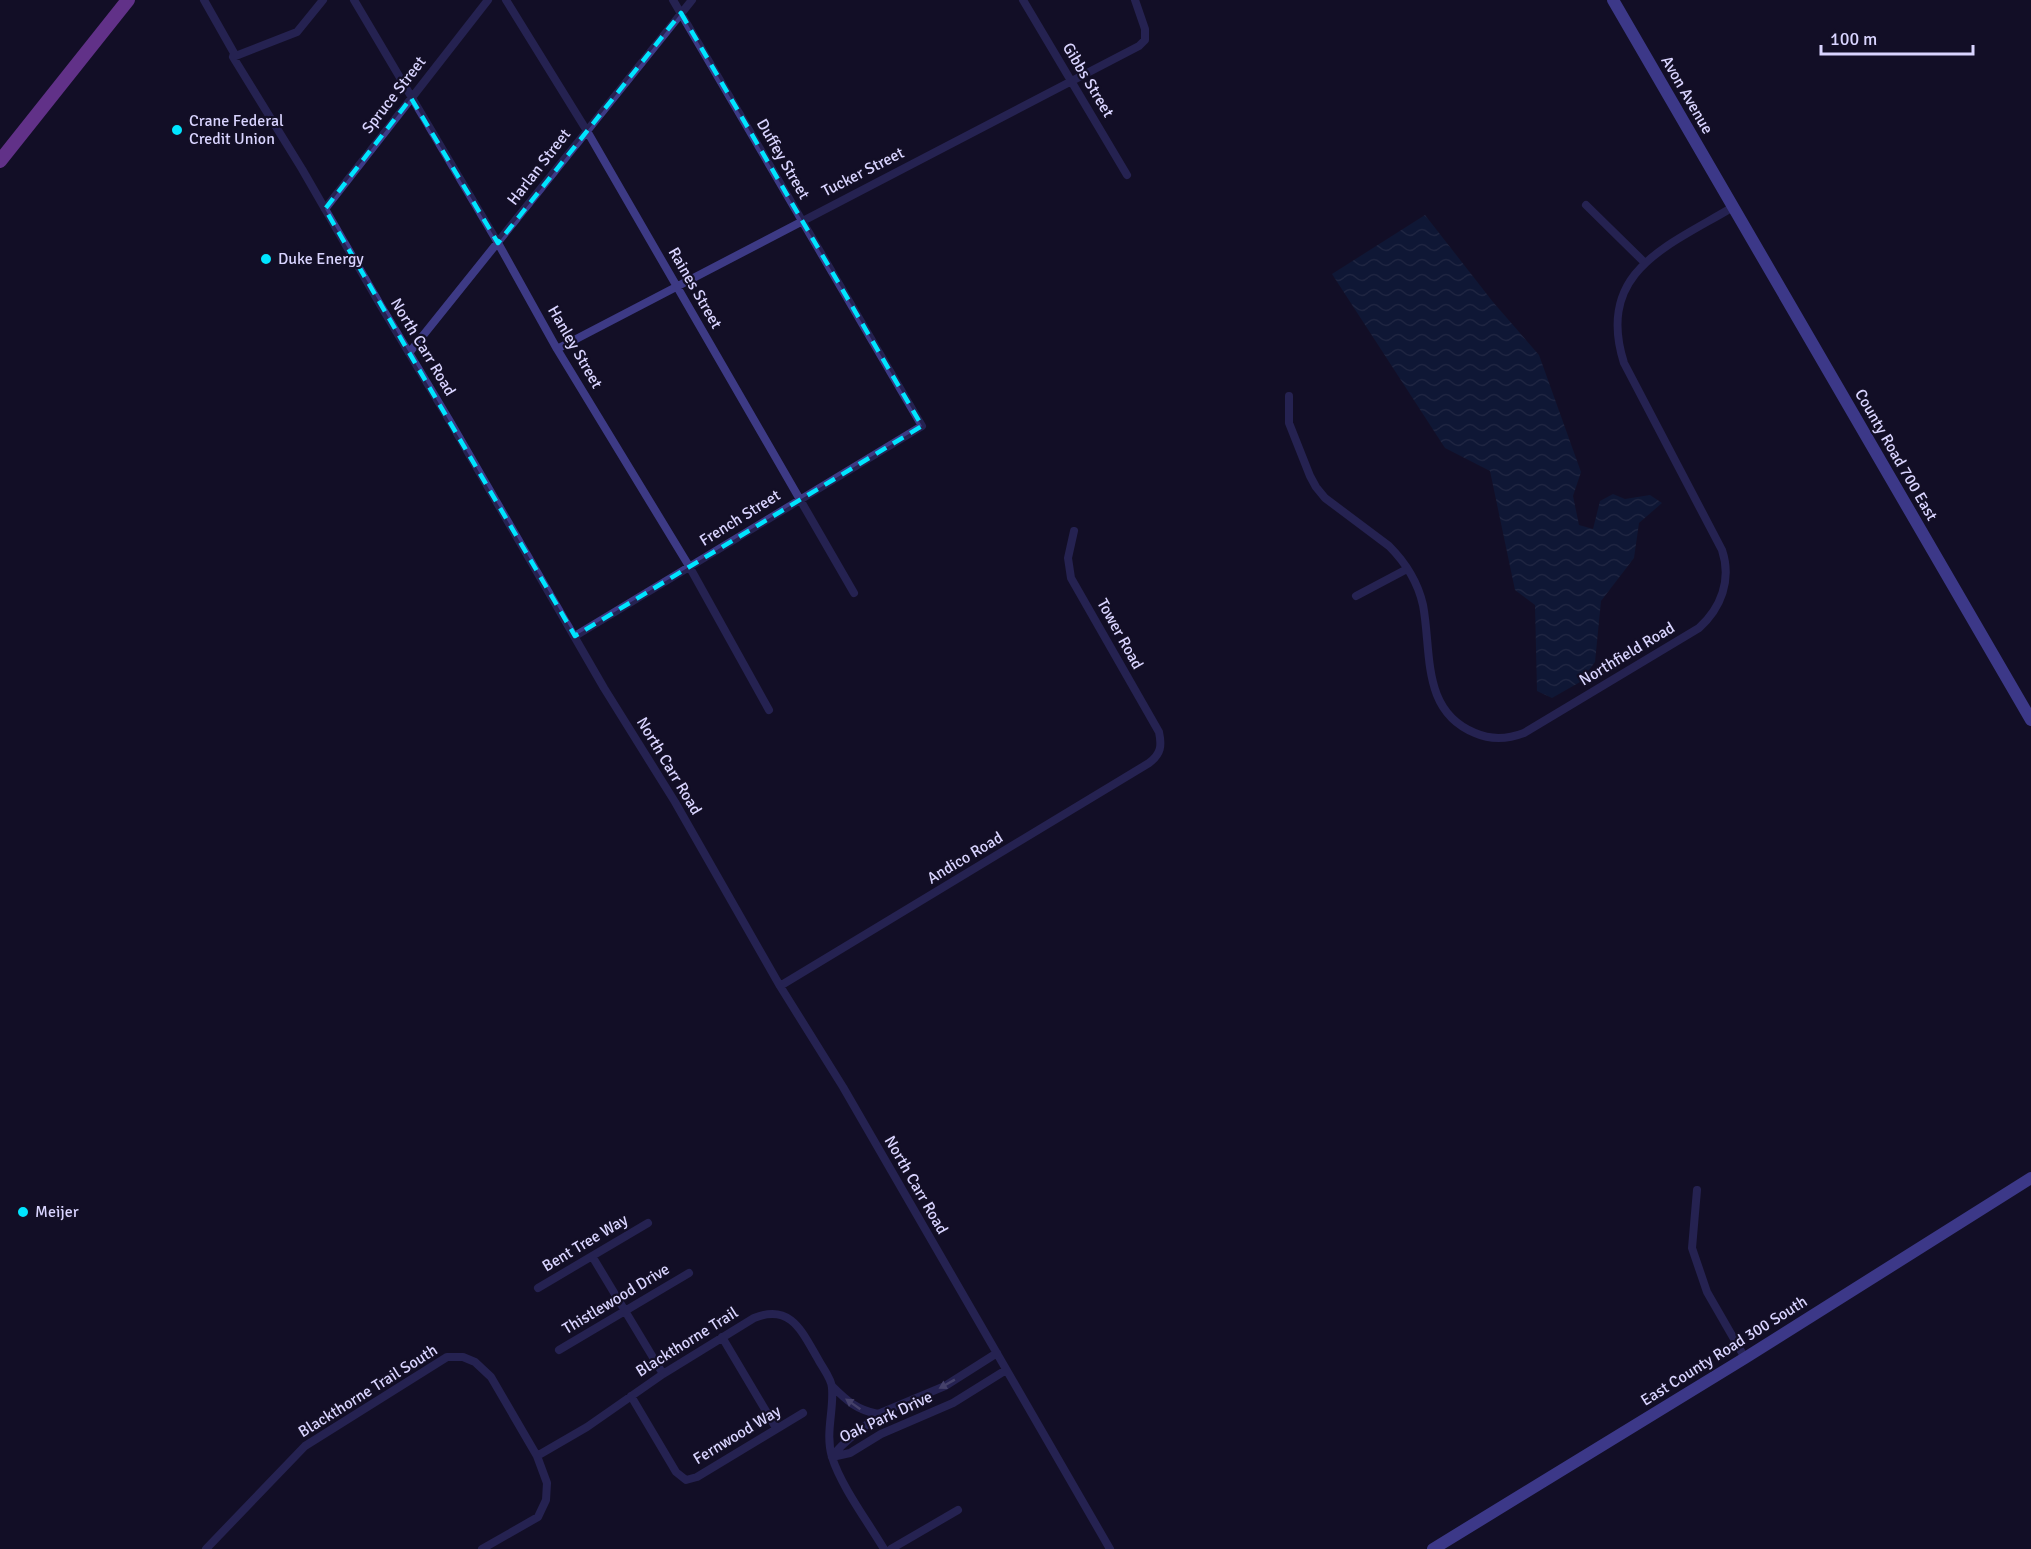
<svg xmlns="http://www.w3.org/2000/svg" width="2031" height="1549" font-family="Signika,sans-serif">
	<defs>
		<pattern id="water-waves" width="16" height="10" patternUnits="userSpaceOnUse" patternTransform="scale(1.5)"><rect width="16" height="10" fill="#0c2248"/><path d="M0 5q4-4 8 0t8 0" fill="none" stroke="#2f4163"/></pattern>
	</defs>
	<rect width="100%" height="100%" fill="#130f26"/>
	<path fill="url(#water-waves)" d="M 1425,215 L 1493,302 L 1539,355 L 1581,472 L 1573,496 L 1579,525 L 1593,529 L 1600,501 L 1613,494 L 1625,499 L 1650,495 L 1662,503 L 1639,523 L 1634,558 L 1601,601 L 1595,662 L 1580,682 L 1552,698 L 1537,691 L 1535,605 L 1515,590 L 1490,471 L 1445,448 L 1332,274 Z"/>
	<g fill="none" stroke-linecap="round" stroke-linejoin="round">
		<path stroke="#3d3a85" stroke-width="8" d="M 204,0 L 234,53 L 233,57 L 302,169 L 381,306 L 451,423 L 604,688 L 675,802 L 780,986 L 843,1087 L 1110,1549
			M 354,0 L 498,243 L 557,349 L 689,566 L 769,710
			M 506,0 L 587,131 L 854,593
			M 1023,0 L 1127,175
			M 233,57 L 297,32 L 323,0
			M 1586,205 L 1644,262
			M 325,209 L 488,0
			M 557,349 L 1139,46 L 1145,40 L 1145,29 L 1135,0
			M 409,353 L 692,0
			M 1289,396 L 1289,423 L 1310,476 L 1316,487 L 1325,498 L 1389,546 C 1405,562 1418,583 1423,605 C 1432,653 1421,711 1475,733 C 1491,740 1508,739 1524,733 L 1699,628 C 1721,608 1732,580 1722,550 L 1624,363 C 1595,271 1668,246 1733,207
			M 1356,596 L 1407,569
			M 575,636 L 922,426 L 673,0
			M 780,986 L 1149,763 C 1161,754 1162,746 1159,732 L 1071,578 L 1068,558 L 1074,531
			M 1697,1190 L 1692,1248 L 1707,1292 L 1745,1358
			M 592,1256 L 663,1374
			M 538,1288 L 648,1223
			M 722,1337 L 776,1428
			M 559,1350 L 689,1273
			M 832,1386 C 847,1401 857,1410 878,1414
			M 631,1396 L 676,1472 L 686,1480 L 697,1477 L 803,1413
			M 537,1456 L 587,1427 L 663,1374 L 754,1318 C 791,1303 802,1332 818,1359 C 822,1367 832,1379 832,1388 C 834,1411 825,1433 832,1457 C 841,1486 868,1522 884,1549
			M 832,1457 C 845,1438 863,1431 878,1414 L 945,1386 L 997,1353
			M 832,1457 L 850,1453 L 881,1434 L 953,1403 L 1006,1370
			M 206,1549 L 305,1446 L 447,1357 L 463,1357 L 475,1362 L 491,1377 L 537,1456 L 547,1483 L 546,1500 L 538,1517 L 482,1549
			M 891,1549 L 958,1510"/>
		<path stroke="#6f6bff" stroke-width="12" d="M 1613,0 L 2031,720
			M 1433,1549 L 1745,1358 L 2031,1178"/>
		<path stroke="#c25bff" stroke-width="14" d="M 0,161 L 128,0"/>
	</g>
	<defs><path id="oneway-solid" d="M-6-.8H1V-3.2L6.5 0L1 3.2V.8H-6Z" transform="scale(1.5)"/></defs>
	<g fill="#837fbc">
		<use href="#oneway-solid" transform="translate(947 1384) rotate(151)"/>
		<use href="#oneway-solid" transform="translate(853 1404) rotate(-145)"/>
	</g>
	<path d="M0 0H2031V1549H0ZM 681,13 L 922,426 L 575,636 L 325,209 L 411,98 L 498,243 Z" fill="#130f26" fill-opacity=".55" fill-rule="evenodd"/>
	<path fill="none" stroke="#00e5ff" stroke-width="4.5" stroke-dasharray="12 8" stroke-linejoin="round" d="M 681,13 L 922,426 L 575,636 L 325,209 L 411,98 L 498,243 Z"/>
	<g fill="#00e5ff" stroke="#130f26" stroke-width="2">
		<circle cx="177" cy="130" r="6"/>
		<circle cx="266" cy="259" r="6"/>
		<circle cx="23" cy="1212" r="6"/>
	</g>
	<g text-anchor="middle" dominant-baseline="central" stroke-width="4.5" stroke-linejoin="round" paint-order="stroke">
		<g font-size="16" fill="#d9d4ff" stroke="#130f26">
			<text transform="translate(1088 80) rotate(59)">Gibbs Street</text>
			<text transform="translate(394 95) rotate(-52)">Spruce Street</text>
			<text transform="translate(1687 95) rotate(60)">Avon Avenue</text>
			<text transform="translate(783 159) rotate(60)">Duffey Street</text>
			<text transform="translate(539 167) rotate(-52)">Harlan Street</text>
			<text transform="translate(863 172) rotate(-27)">Tucker Street</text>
			<text transform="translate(695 288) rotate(60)">Raines Street</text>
			<text transform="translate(423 347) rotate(59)">North Carr Road</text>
			<text transform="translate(575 347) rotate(60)">Hanley Street</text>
			<text transform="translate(1896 455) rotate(60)">County Road 700 East</text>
			<text transform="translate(740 518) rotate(-32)">French Street</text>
			<text transform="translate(1120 634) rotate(61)">Tower Road</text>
			<text transform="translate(1627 654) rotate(-31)">Northfield Road</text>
			<text transform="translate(669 766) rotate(59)">North Carr Road</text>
			<text transform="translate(965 858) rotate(-31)">Andico Road</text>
			<text transform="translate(916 1185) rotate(60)">North Carr Road</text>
			<text transform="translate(585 1243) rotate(-31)">Bent Tree Way</text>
			<text transform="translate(616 1299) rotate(-31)">Thistlewood Drive</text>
			<text transform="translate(687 1342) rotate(-32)">Blackthorne Trail</text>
			<text transform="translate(1724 1351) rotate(-32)">East County Road 300 South</text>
			<text transform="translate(368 1391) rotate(-32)">Blackthorne Trail South</text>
			<text transform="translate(886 1417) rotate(-25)">Oak Park Drive</text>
			<text transform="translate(737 1435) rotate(-31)">Fernwood Way</text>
		</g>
		<g font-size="16" fill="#d9d4ff" stroke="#130f26" text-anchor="start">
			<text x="189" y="121">Crane Federal<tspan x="189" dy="18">Credit Union</tspan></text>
			<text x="278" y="259">Duke Energy</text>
			<text x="35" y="1212">Meijer</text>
		</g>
	</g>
	<path d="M1821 45v9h152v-9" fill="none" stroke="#d9d4ff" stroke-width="3"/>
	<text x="1830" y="45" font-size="18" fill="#d9d4ff" stroke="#130f26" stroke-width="4.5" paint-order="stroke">100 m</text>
</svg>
